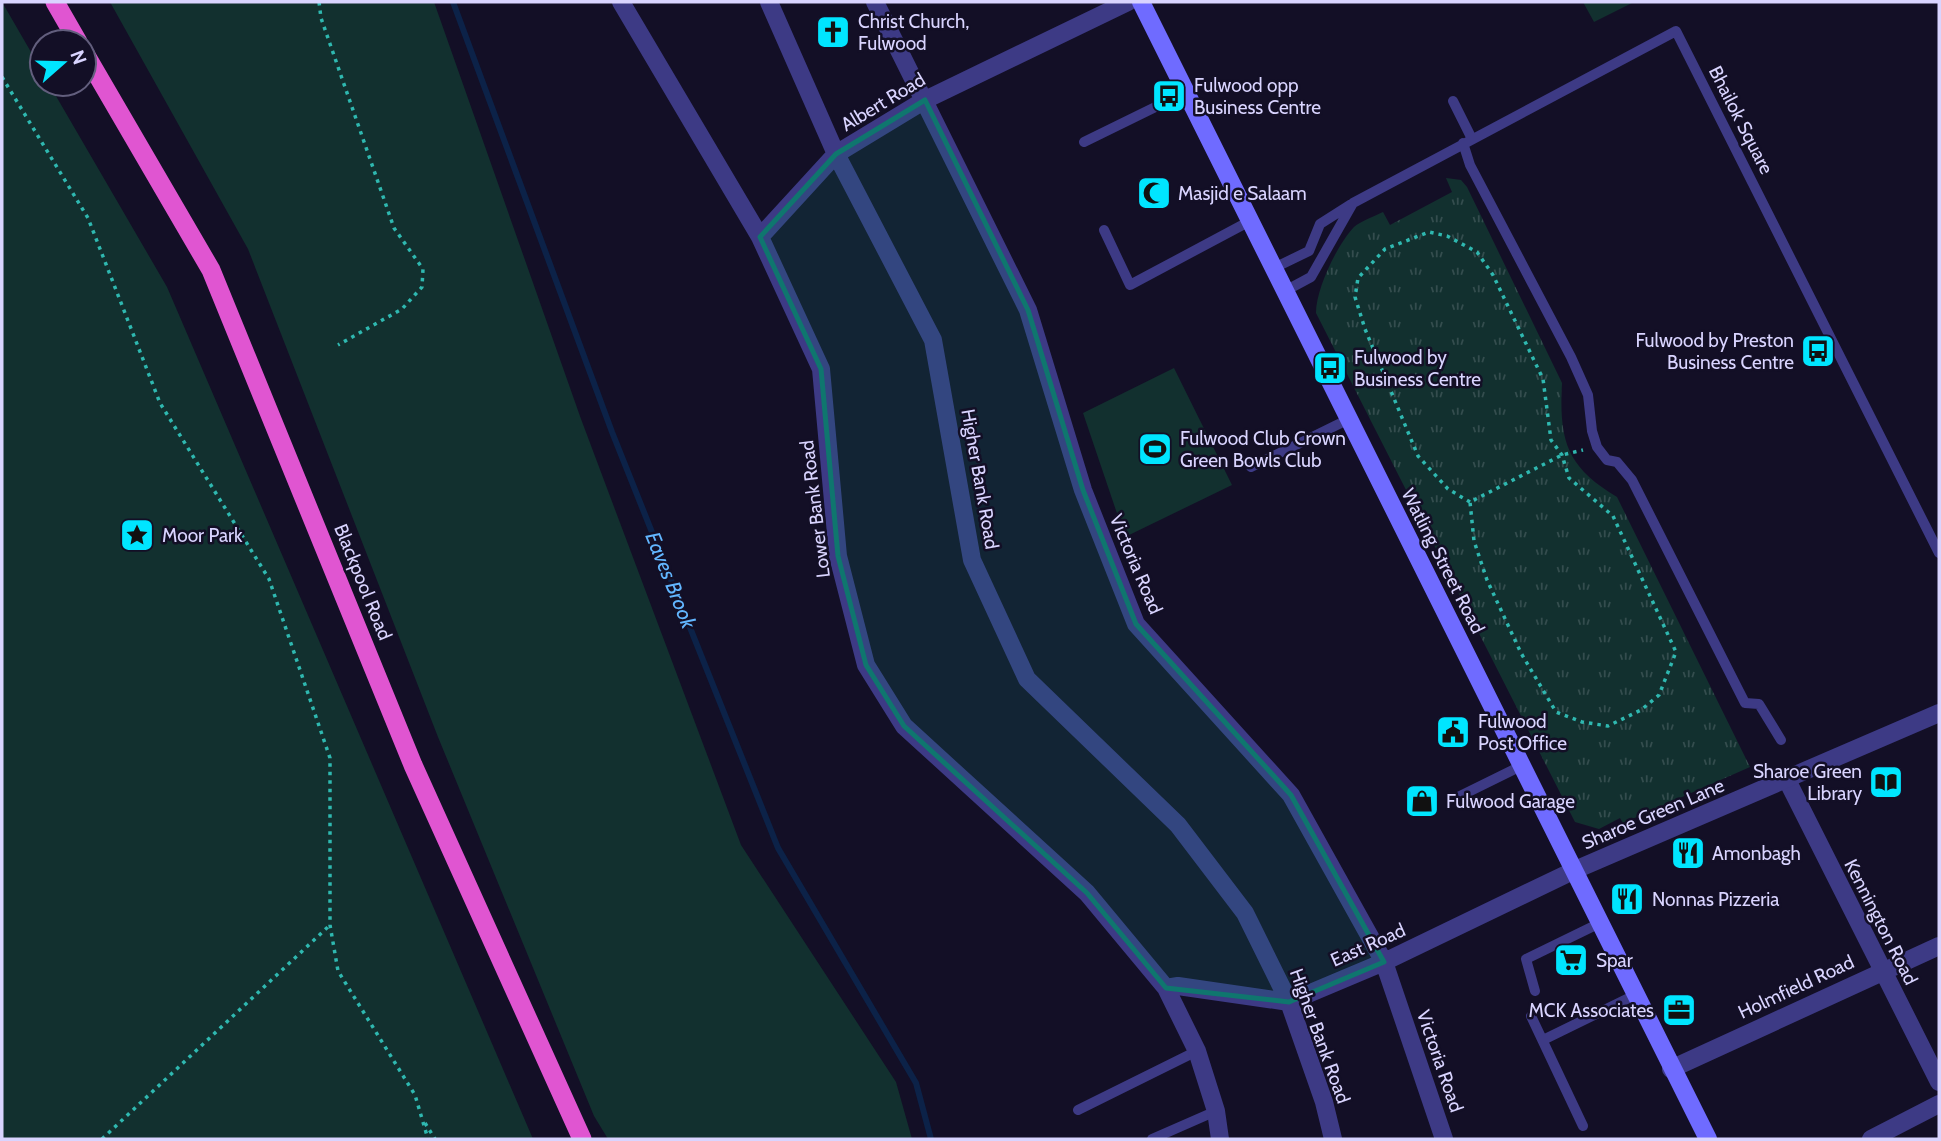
<svg xmlns="http://www.w3.org/2000/svg" width="1941" height="1141" font-family="Cabin,sans-serif">
	<defs>
		<pattern id="grass-tufts" width="24" height="20" patternUnits="userSpaceOnUse" patternTransform="scale(1.75)"><rect width="24" height="20" fill="#12302f"/><path d="M3 7l-1-3M5 7V3M7 7l1-3M15 17l-1-3M17 17v-4M19 17l1-3" fill="none" stroke="#344d4e"/></pattern>
	</defs>
	<rect width="100%" height="100%" fill="#130f26"/>
	<path fill="url(#grass-tufts)" d="M 1446,178 L 1461,180 L 1467,187 L 1562,383 C 1559,440 1566,467 1617,497 L 1750,767 L 1623,823 L 1620,818 L 1599,829 L 1575,822 L 1316,313 C 1316,289 1337,245 1354,227 C 1361,221 1375,216 1383,212 L 1390,225 L 1452,192 Z"/>
	<path fill="#12302f" d="M 2,2 L 42,71 L 42,84 L 49,84 L 167,287 L 533,1139 L 2,1139 Z
		M 110,2 L 434,2 L 581,419 L 741,845 L 896,1082 L 912,1139 L 608,1139 L 594,1116 L 438,737 L 248,249 Z
		M 1583,2 L 1634,2 L 1594,22 Z
		M 1174,368 L 1232,485 L 1125,537 L 1083,413 Z"/>
	<g fill="none" stroke-linecap="round" stroke-linejoin="round">
		<path stroke="#0c2248" stroke-width="6" d="M 453,2 L 612,432 L 778,848 L 916,1083 L 931,1139"/>
		<path stroke="#2fb8b0" stroke-width="3.5" stroke-dasharray="3.5 5" stroke-linecap="butt" d="M 319,2 L 321,18 L 394,228 L 423,269 L 422,287 L 402,309 L 338,345
			M 2,77 L 88,218 L 160,403 L 269,579 L 330,758 L 330,925 L 338,971 L 415,1095 L 428,1139
			M 1470,502 L 1448,489 L 1418,456 L 1365,329 L 1355,297 L 1358,278 L 1385,249 L 1429,232 L 1447,236 L 1477,252 L 1493,275 L 1543,379 L 1551,440 L 1562,455 L 1569,478 L 1613,516 L 1676,652 L 1659,695 L 1641,710 L 1608,726 L 1582,722 L 1556,712 L 1521,653 L 1487,580 L 1474,541 L 1470,502 L 1562,455 L 1583,450
			M 425,1123 L 435,1139
			M 102,1139 L 330,925"/>
		<path stroke="#3d3a85" stroke-width="10" d="M 1453,101 L 1472,139
			M 1084,142 L 1186,92
			M 1463,143 L 1470,165 L 1571,357 L 1588,395 L 1592,431 L 1597,447 L 1607,460 L 1617,462 L 1632,480 L 1745,703 L 1759,704 L 1781,740
			M 1104,230 L 1130,285 L 1250,221
			M 1274,268 L 1309,251 L 1320,224 L 1353,203 L 1676,31 L 1939,553
			M 1285,291 L 1311,277 L 1353,203
			M 1251,467 L 1347,420
			M 1454,799 L 1521,766
			M 1535,991 L 1526,959 L 1600,923
			M 1531,1016 L 1583,1126
			M 1543,1040 L 1635,995
			M 1078,1110 L 1197,1051
			M 1152,1139 L 1216,1111"/>
		<path stroke="#3d3a85" stroke-width="18" d="M 621,2 L 760,237 L 821,369 L 838,556 L 866,665 L 904,726 L 1087,893 L 1166,988 L 1197,1051 L 1216,1111 L 1220,1139
			M 769,2 L 836,154 L 933,340 L 972,560 L 1027,679 L 1178,825 L 1245,913 L 1289,1002 L 1324,1102 L 1333,1139
			M 875,2 L 1028,310 L 1083,490 L 1136,624 L 1291,795 L 1384,962 L 1444,1139
			M 760,237 L 836,154 L 925,100 L 1128,2
			M 1787,780 L 1939,1082
			M 1166,988 L 1178,986 L 1289,1002 L 1384,962 L 1575,870
			M 1671,1069 L 1939,946
			M 1871,1139 L 1939,1104"/>
		<path stroke="#3d3a85" stroke-width="18" d="M 1575,870 L 1939,713"/>
		<path stroke="#6f6bff" stroke-width="18" d="M 1141,2 L 1708,1139"/>
		<path stroke="#e055d1" stroke-width="19" d="M 55,2 L 78,42
			M 84,52 L 211,270 L 413,765 L 582,1139"/>
	</g>
	<path fill="#0f766e" fill-opacity="0.2" stroke="#0f766e" stroke-width="5" stroke-linejoin="round" d="M 925,100 L 1028,310 L 1083,490 L 1136,624 L 1291,795 L 1384,962 L 1289,1002 L 1166,988 L 1087,893 L 904,726 L 866,665 L 838,556 L 821,369 L 760,237 L 836,154 Z"/>
	<defs>
		<g id="church-square" transform="scale(1.75)"><rect x="-9" y="-9" width="18" height="18" rx="4" fill="#00e5ff" stroke="#130f26"/><path d="M-1.2-6h2.4v3.5h3.3v2.4h-3.3V6h-2.4V-.1h-3.3v-2.4h3.3Z" fill="#111"/></g>
		<g id="bus-square" transform="scale(1.75)"><rect x="-9" y="-9" width="18" height="18" rx="4" fill="#00e5ff" stroke="#130f26"/><path d="M-5-6H5V4H4V6H2V4H-2V6H-4V4H-5ZM-3.5-4V0h7V-4ZM-3.5 1.2v1.5H-2V1.2ZM2 1.2v1.5H3.5V1.2Z" fill="#111"/></g>
		<g id="mosque-square" transform="scale(1.75)"><rect x="-9" y="-9" width="18" height="18" rx="4" fill="#00e5ff" stroke="#130f26"/><path d="M3.5-4.9A6 6 0 1 0 3.5 4.9A5 5 0 1 1 3.5-4.9Z" fill="#111"/></g>
		<g id="stadium-square" transform="scale(1.75)"><rect x="-9" y="-9" width="18" height="18" rx="4" fill="#00e5ff" stroke="#130f26"/><path d="M0-5a6.5 5 0 1 0 0 10a6.5 5 0 1 0 0-10ZM-3.5-1.8h7v3.6h-7Z" fill="#111"/></g>
		<g id="sight-square" transform="scale(1.75)"><rect x="-9" y="-9" width="18" height="18" rx="4" fill="#00e5ff" stroke="#130f26"/><path d="M0-6L1.8-2.2L6-1.7L2.9 1.2L3.7 5.4L0 3.3L-3.7 5.4L-2.9 1.2L-6-1.7L-1.8-2.2Z" fill="#111"/></g>
		<g id="civic-square" transform="scale(1.75)"><rect x="-9" y="-9" width="18" height="18" rx="4" fill="#00e5ff" stroke="#130f26"/><path d="M-.6-6.5H3V-4.5H.6V-3L4-1V1h2V6H-6V1h2V-1L-.6-3ZM-1.2 2.5V6h2.4V2.5Z" fill="#111"/></g>
		<g id="library-square" transform="scale(1.75)"><rect x="-9" y="-9" width="18" height="18" rx="4" fill="#00e5ff" stroke="#130f26"/><path d="M-6-4Q-3-5.5-.7-3.5V5Q-3 3-6 4ZM6-4Q3-5.5 .7-3.5V5Q3 3 6 4Z" fill="#111"/></g>
		<g id="shop-square" transform="scale(1.75)"><rect x="-9" y="-9" width="18" height="18" rx="4" fill="#00e5ff" stroke="#130f26"/><path d="M-5-2.5h2.3a2.7 3.5 0 0 1 5.4 0H5L5.5 6h-11ZM-1.5-2.5h3a1.5 2.3 0 0 0-3 0Z" fill="#111"/></g>
		<g id="restaurant-square" transform="scale(1.75)"><rect x="-9" y="-9" width="18" height="18" rx="4" fill="#00e5ff" stroke="#130f26"/><path d="M-5-6h1v4h1v-4h1v4h1v-4h1v5L-1.5 .5V6h-2V.5L-5-1ZM5-6V6H3V1.5H1.5Q1.5-4 5-6Z" fill="#111"/></g>
		<g id="supermarket-square" transform="scale(1.75)"><rect x="-9" y="-9" width="18" height="18" rx="4" fill="#00e5ff" stroke="#130f26"/><path d="M-6-5.5h2.5l.6 2H6L4.5 2H-2.5L-4.4-4H-6ZM-1.5 3.2a1.3 1.3 0 1 0 .1 0ZM3 3.2a1.3 1.3 0 1 0 .1 0Z" fill="#111"/></g>
		<g id="office-square" transform="scale(1.75)"><rect x="-9" y="-9" width="18" height="18" rx="4" fill="#00e5ff" stroke="#130f26"/><path d="M-6-3h4V-5.5h4V-3h4V5H-6ZM-1-4.5V-3h2v-1.5ZM-6 0V1H6V0Z" fill="#111"/></g>
	</defs>
	<g fill-rule="evenodd">
		<use href="#church-square" x="833" y="32"/>
		<use href="#bus-square" x="1169" y="96"/>
		<use href="#mosque-square" x="1154" y="193"/>
		<use href="#bus-square" x="1818" y="351"/>
		<use href="#bus-square" x="1330" y="368"/>
		<use href="#stadium-square" x="1155" y="449"/>
		<use href="#sight-square" x="137" y="535"/>
		<use href="#civic-square" x="1453" y="732"/>
		<use href="#library-square" x="1886" y="782"/>
		<use href="#shop-square" x="1422" y="801"/>
		<use href="#restaurant-square" x="1688" y="853"/>
		<use href="#restaurant-square" x="1627" y="899"/>
		<use href="#supermarket-square" x="1571" y="960"/>
		<use href="#office-square" x="1679" y="1010"/>
	</g>
	<g text-anchor="middle" dominant-baseline="central" stroke-width="5" stroke-linejoin="round" paint-order="stroke">
		<g font-size="19" fill="#d9d4ff" stroke="#130f26" text-anchor="start">
			<text x="858" y="21">Christ Church,<tspan x="858" dy="22">Fulwood</tspan></text>
			<text x="1194" y="85">Fulwood opp<tspan x="1194" dy="22">Business Centre</tspan></text>
			<text x="1178" y="193">Masjid e Salaam</text>
			<text x="1794" y="340" text-anchor="end">Fulwood by Preston<tspan x="1794" dy="22">Business Centre</tspan></text>
			<text x="1354" y="357">Fulwood by<tspan x="1354" dy="22">Business Centre</tspan></text>
			<text x="1180" y="438">Fulwood Club Crown<tspan x="1180" dy="22">Green Bowls Club</tspan></text>
			<text x="162" y="535">Moor Park</text>
			<text x="1478" y="721">Fulwood<tspan x="1478" dy="22">Post Office</tspan></text>
			<text x="1862" y="771" text-anchor="end">Sharoe Green<tspan x="1862" dy="22">Library</tspan></text>
			<text x="1446" y="801">Fulwood Garage</text>
			<text x="1712" y="853">Amonbagh</text>
			<text x="1652" y="899">Nonnas Pizzeria</text>
			<text x="1596" y="960">Spar</text>
			<text x="1654" y="1010" text-anchor="end">MCK Associates</text>
		</g>
		<g font-size="19" fill="#d9d4ff" stroke="#130f26">
			<text transform="translate(883 102) rotate(-31)">Albert Road</text>
			<text transform="translate(1741 120) rotate(63)">Bhailok Square</text>
			<text transform="translate(980 479) rotate(80)">Higher Bank Road</text>
			<text transform="translate(815 509) rotate(-97)">Lower Bank Road</text>
			<text transform="translate(1443 561) rotate(63)">Watling Street Road</text>
			<text transform="translate(1136 564) rotate(67)">Victoria Road</text>
			<text transform="translate(363 582) rotate(68)">Blackpool Road</text>
			<text transform="translate(1653 814) rotate(-23)">Sharoe Green Lane</text>
			<text transform="translate(1881 922) rotate(63)">Kennington Road</text>
			<text transform="translate(1368 945) rotate(-24)">East Road</text>
			<text transform="translate(1796 987) rotate(-25)">Holmfield Road</text>
			<text transform="translate(1320 1036) rotate(70)">Higher Bank Road</text>
			<text transform="translate(1440 1061) rotate(71)">Victoria Road</text>
		</g>
		<g font-size="21" font-style="italic" fill="#62b6ff" stroke="#130f26">
			<text transform="translate(671 580) rotate(68)">Eaves Brook</text>
		</g>
	</g>
	<rect width="1941" height="1141" fill="none" stroke="#d9d4ff" stroke-width="7"/>
	<g transform="translate(63 63) rotate(70)"><circle r="33" fill="#130f26" stroke="#625e7d" stroke-width="2"/>
	<path d="M0-5L12 26L0 18L-12 26Z" fill="#00e5ff"/>
	<text y="-10" font-size="19" font-weight="bold" text-anchor="middle" fill="#d9d4ff">N</text>
	</g>
</svg>
